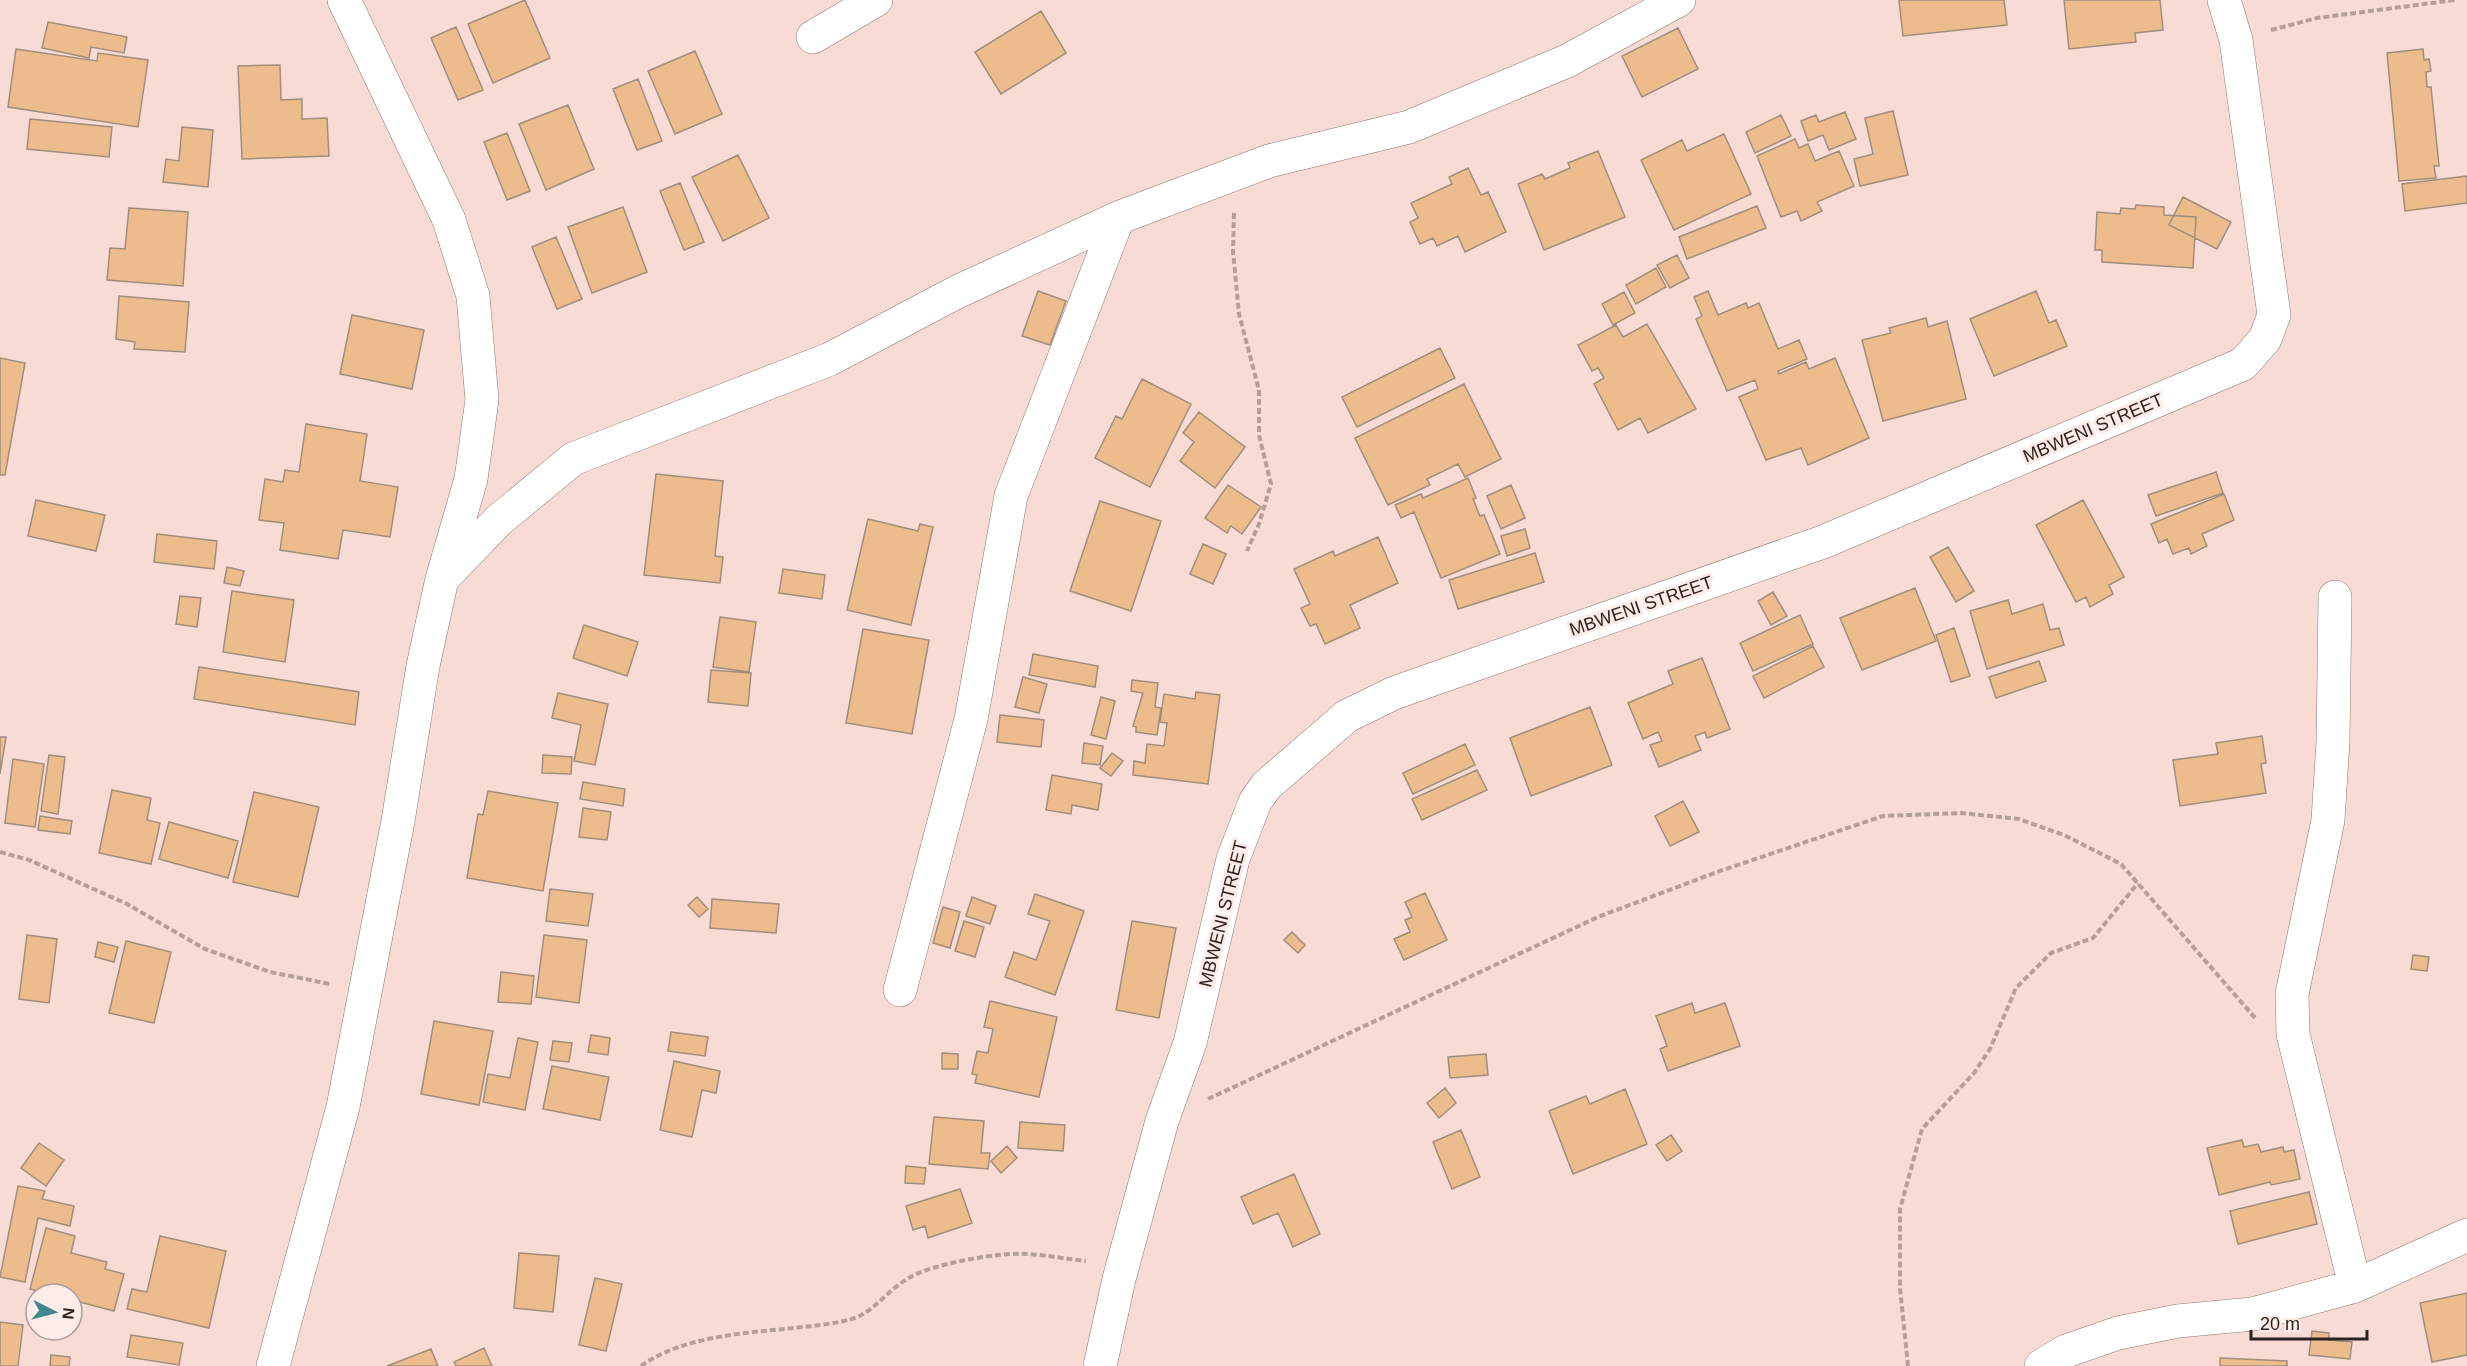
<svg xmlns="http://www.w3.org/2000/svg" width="2467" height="1366" font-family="Helvetica,sans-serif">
	<rect width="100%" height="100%" fill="#f8dbd5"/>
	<path fill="#edbc8d" stroke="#a08e7d" stroke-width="1.5" d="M 525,0 L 550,58 L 493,83 L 468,24 Z
		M 1899,0 L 2004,0 L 2007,25 L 1903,36 Z
		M 2064,0 L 2160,0 L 2163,30 L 2135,33 L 2136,42 L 2069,49 Z
		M 1041,11 L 1066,53 L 1001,94 L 975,52 Z
		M 48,22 L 127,37 L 124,53 L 91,47 L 89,58 L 42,48 Z
		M 456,27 L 483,90 L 458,100 L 431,38 Z
		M 1678,28 L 1698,69 L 1642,97 L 1622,56 Z
		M 16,49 L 97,61 L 98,53 L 148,60 L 138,127 L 8,107 Z
		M 2423,49 L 2424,60 L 2429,59 L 2431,71 L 2426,72 L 2427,87 L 2431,87 L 2439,166 L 2434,166 L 2436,178 L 2399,181 L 2387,53 Z
		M 695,51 L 722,114 L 675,134 L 648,71 Z
		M 280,65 L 281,100 L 302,99 L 302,119 L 327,118 L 329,156 L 242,159 L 238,66 Z
		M 638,79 L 662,141 L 637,150 L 613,89 Z
		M 568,105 L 594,169 L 546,190 L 519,124 Z
		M 1893,111 L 1908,175 L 1860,186 L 1854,159 L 1873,154 L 1865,118 Z
		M 1845,112 L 1856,139 L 1829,150 L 1823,135 L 1808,141 L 1801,121 L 1816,115 L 1819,122 Z
		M 1781,115 L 1791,136 L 1755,153 L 1746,132 Z
		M 30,119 L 112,127 L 109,157 L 27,149 Z
		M 182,127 L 213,130 L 208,187 L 163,182 L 166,159 L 179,161 Z
		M 507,133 L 530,191 L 507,200 L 484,142 Z
		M 1724,134 L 1751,194 L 1674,230 L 1641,160 L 1682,140 L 1687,151 Z
		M 1795,139 L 1799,148 L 1808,144 L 1815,161 L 1839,151 L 1854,186 L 1817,202 L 1822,211 L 1801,221 L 1797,211 L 1781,217 L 1757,156 Z
		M 1598,151 L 1625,217 L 1544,250 L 1518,184 L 1542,174 L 1545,179 L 1570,168 L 1568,163 Z
		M 738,155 L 769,218 L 723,241 L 692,177 Z
		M 1468,168 L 1481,195 L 1488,192 L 1506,232 L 1465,252 L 1458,236 L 1437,246 L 1433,238 L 1420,244 L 1410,222 L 1418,218 L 1411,203 L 1452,184 L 1449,177 Z
		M 2467,176 L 2467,203 L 2405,211 L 2402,184 Z
		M 680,183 L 704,242 L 684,250 L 660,191 Z
		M 2183,197 L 2231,222 L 2217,249 L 2169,225 Z
		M 2136,205 L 2164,207 L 2164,215 L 2196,217 L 2193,268 L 2102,262 L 2102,250 L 2095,250 L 2097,212 L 2120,214 L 2121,208 L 2135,209 Z
		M 1757,206 L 1766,228 L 1687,259 L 1679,237 Z
		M 623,207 L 647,272 L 592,293 L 568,227 Z
		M 129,208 L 188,212 L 183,286 L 107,280 L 110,248 L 125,249 Z
		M 556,237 L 582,299 L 557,309 L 532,247 Z
		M 1677,255 L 1689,278 L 1670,288 L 1657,265 Z
		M 1656,268 L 1666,287 L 1636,304 L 1626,285 Z
		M 1038,291 L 1066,301 L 1050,345 L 1022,336 Z
		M 1708,291 L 1718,315 L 1746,303 L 1748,308 L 1759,303 L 1778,349 L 1799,340 L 1807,359 L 1778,371 L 1779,374 L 1806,362 L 1809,369 L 1835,358 L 1869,438 L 1808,465 L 1801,448 L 1766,460 L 1739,397 L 1758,389 L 1755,380 L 1727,391 L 1696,319 L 1702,316 L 1694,297 Z
		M 2036,291 L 2049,323 L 2056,320 L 2067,346 L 1994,376 L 1970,319 Z
		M 1624,292 L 1635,313 L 1613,325 L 1602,304 Z
		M 119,296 L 189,302 L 185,352 L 134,349 L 135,342 L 116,339 Z
		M 352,315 L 424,330 L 412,389 L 340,374 Z
		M 1926,318 L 1928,327 L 1947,321 L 1966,399 L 1883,421 L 1862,340 L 1891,333 L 1889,328 Z
		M 1647,324 L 1696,409 L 1648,433 L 1640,418 L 1618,430 L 1594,384 L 1604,378 L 1598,368 L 1592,371 L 1578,345 L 1616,325 L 1623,337 Z
		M 1440,348 L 1455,378 L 1357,427 L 1342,397 Z
		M 0,358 L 25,363 L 5,475 L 0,475 Z
		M 1142,379 L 1191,404 L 1150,487 L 1095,458 L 1116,416 L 1122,419 Z
		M 1464,384 L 1501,459 L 1465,477 L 1458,464 L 1427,479 L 1430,485 L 1388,505 L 1355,438 Z
		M 1199,412 L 1245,447 L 1215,488 L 1180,461 L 1194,442 L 1183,433 Z
		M 306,424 L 367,434 L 360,481 L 398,487 L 390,537 L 343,530 L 338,559 L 280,550 L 284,523 L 259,520 L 265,479 L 283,482 L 285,470 L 299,472 Z
		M 2216,472 L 2223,493 L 2156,516 L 2148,495 Z
		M 656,474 L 723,481 L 715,556 L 723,557 L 720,583 L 644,575 Z
		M 1468,478 L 1476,498 L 1473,499 L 1480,516 L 1484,515 L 1500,554 L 1441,578 L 1414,512 L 1401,518 L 1395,505 L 1421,494 L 1423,498 Z
		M 1228,485 L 1261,507 L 1242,534 L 1231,526 L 1227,533 L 1205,518 Z
		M 1511,485 L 1525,518 L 1501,529 L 1487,496 Z
		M 2224,494 L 2234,520 L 2202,534 L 2207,546 L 2191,554 L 2189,548 L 2173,554 L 2167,539 L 2159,543 L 2151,524 Z
		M 36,500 L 105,515 L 96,551 L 28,536 Z
		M 2083,500 L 2124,577 L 2109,585 L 2113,594 L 2090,607 L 2086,597 L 2076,602 L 2036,525 Z
		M 1100,501 L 1161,521 L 1131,611 L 1070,591 Z
		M 868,519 L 918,531 L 920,524 L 933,527 L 911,625 L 847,610 Z
		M 1525,529 L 1530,548 L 1507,556 L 1501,536 Z
		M 157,534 L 217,541 L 214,569 L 154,562 Z
		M 1378,537 L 1398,583 L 1350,605 L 1360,628 L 1325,644 L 1316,624 L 1310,626 L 1301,608 L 1310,604 L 1294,569 L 1333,551 L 1335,556 Z
		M 1203,544 L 1226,554 L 1213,584 L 1190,574 Z
		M 1948,547 L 1974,591 L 1956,602 L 1930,557 Z
		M 1535,553 L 1544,582 L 1458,609 L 1449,580 Z
		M 227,567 L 244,571 L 240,586 L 224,583 Z
		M 783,569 L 825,575 L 822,599 L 779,593 Z
		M 1915,588 L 1936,641 L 1862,670 L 1840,618 Z
		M 232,591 L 294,600 L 285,662 L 223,652 Z
		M 1773,592 L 1787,616 L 1771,625 L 1758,601 Z
		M 180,596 L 201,598 L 197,627 L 176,624 Z
		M 2008,600 L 2012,614 L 2043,604 L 2050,630 L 2059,628 L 2064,645 L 1987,669 L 1970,611 Z
		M 1800,615 L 1813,644 L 1753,671 L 1740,643 Z
		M 720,617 L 756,622 L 749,672 L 713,667 Z
		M 584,625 L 638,642 L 627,676 L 573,658 Z
		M 1954,628 L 1970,676 L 1951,682 L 1936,635 Z
		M 863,629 L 929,640 L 912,734 L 846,723 Z
		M 1813,646 L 1824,667 L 1764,698 L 1753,676 Z
		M 1033,654 L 1098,666 L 1095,687 L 1029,675 Z
		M 1702,658 L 1730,729 L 1707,738 L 1705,732 L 1695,736 L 1701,750 L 1659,767 L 1650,745 L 1662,741 L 1658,732 L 1643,739 L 1628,703 L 1673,684 L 1668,671 Z
		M 2039,661 L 2046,681 L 1996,698 L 1989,677 Z
		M 199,667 L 359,692 L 355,725 L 194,699 Z
		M 711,670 L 751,673 L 748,706 L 708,702 Z
		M 1023,677 L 1047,684 L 1039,713 L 1015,707 Z
		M 1132,680 L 1158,683 L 1155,707 L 1161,708 L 1157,735 L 1136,732 L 1136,727 L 1133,726 L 1143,693 L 1131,691 Z
		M 1196,692 L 1220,695 L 1208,784 L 1133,775 L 1134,761 L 1145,763 L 1147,744 L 1164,746 L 1167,723 L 1160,722 L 1164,694 L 1195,699 Z
		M 558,693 L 608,704 L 595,765 L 574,761 L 581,725 L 552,718 Z
		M 1101,697 L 1115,701 L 1106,739 L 1091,735 Z
		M 1590,707 L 1612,765 L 1531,796 L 1510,738 Z
		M 1000,715 L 1044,720 L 1041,747 L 997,742 Z
		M 2262,736 L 2266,763 L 2261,764 L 2266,793 L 2180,806 L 2173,760 L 2218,754 L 2216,743 Z
		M 0,737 L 6,737 L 0,774 Z
		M 1084,743 L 1103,746 L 1100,765 L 1082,763 Z
		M 1465,744 L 1475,765 L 1413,794 L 1403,773 Z
		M 1112,753 L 1123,761 L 1111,776 L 1100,768 Z
		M 49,755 L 65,757 L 58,814 L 41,811 Z
		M 543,755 L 572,757 L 571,774 L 542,773 Z
		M 13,759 L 44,764 L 35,827 L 5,823 Z
		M 1477,770 L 1487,790 L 1422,820 L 1412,799 Z
		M 1052,775 L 1102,784 L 1098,810 L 1072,805 L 1071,814 L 1046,810 Z
		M 583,782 L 625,789 L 623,806 L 580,799 Z
		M 112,790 L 151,798 L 147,820 L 160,823 L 151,864 L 99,853 Z
		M 488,791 L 558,803 L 543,891 L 467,878 L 478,814 L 483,815 Z
		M 254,792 L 319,807 L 298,897 L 233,882 Z
		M 1683,801 L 1699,832 L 1670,846 L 1655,816 Z
		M 583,808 L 611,812 L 607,840 L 579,837 Z
		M 40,816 L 72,821 L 70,834 L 38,830 Z
		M 169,822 L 238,841 L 228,878 L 159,859 Z
		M 550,889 L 593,894 L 588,926 L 546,921 Z
		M 1425,893 L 1447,940 L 1404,960 L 1394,939 L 1410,932 L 1405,920 L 1412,917 L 1405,902 Z
		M 1035,894 L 1084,911 L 1055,995 L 1005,977 L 1014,952 L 1036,960 L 1050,921 L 1028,914 Z
		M 697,897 L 708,909 L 699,917 L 688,905 Z
		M 972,897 L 996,906 L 990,924 L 966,916 Z
		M 712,899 L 779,904 L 776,933 L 710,928 Z
		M 943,907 L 960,912 L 950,948 L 933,943 Z
		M 964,921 L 984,927 L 975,957 L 955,951 Z
		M 1132,921 L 1176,928 L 1159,1018 L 1116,1010 Z
		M 1292,932 L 1305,945 L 1298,953 L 1284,940 Z
		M 27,935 L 57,939 L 49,1003 L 19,999 Z
		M 544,935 L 587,940 L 579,1003 L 536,997 Z
		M 126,941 L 171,952 L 154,1023 L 109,1013 Z
		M 98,942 L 118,947 L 114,962 L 95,957 Z
		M 2413,955 L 2429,957 L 2427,971 L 2411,969 Z
		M 501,972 L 534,976 L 531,1004 L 498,1002 Z
		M 990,1001 L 1057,1017 L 1039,1097 L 975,1083 L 977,1075 L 972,1074 L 977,1051 L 988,1053 L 993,1029 L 984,1027 Z
		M 1692,1003 L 1695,1013 L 1725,1003 L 1740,1046 L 1668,1071 L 1660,1049 L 1667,1046 L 1656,1016 Z
		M 434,1021 L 493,1031 L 479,1105 L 421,1094 Z
		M 671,1032 L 708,1037 L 705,1056 L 668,1051 Z
		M 591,1035 L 610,1038 L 608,1055 L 588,1052 Z
		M 518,1038 L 538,1042 L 525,1110 L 483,1102 L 488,1074 L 510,1078 Z
		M 553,1041 L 572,1043 L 569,1062 L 550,1060 Z
		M 942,1053 L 958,1054 L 958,1069 L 942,1069 Z
		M 1486,1054 L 1488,1075 L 1450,1078 L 1448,1057 Z
		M 674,1061 L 720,1071 L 716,1093 L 702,1090 L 692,1137 L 660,1130 Z
		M 552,1066 L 609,1077 L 600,1120 L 543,1109 Z
		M 1445,1088 L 1456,1103 L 1439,1118 L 1427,1103 Z
		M 1625,1089 L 1647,1144 L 1573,1174 L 1549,1111 L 1586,1096 L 1590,1104 Z
		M 934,1117 L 984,1121 L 981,1153 L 990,1153 L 988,1169 L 929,1164 Z
		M 1020,1122 L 1065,1125 L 1063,1151 L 1018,1148 Z
		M 1461,1130 L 1480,1177 L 1452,1189 L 1433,1142 Z
		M 1671,1135 L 1682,1151 L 1667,1161 L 1656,1145 Z
		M 2242,1140 L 2244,1147 L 2258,1144 L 2261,1152 L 2283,1147 L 2284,1152 L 2294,1150 L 2300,1179 L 2271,1185 L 2270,1182 L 2219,1195 L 2207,1148 Z
		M 39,1143 L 64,1160 L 46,1186 L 21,1168 Z
		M 1007,1146 L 1017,1158 L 1001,1173 L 991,1161 Z
		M 906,1166 L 926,1168 L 924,1184 L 905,1183 Z
		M 1294,1174 L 1320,1234 L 1293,1247 L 1278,1213 L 1253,1224 L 1241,1197 Z
		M 18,1186 L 45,1191 L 42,1199 L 74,1206 L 70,1226 L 38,1218 L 25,1282 L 0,1277 Z
		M 960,1189 L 972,1223 L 928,1238 L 925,1226 L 913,1230 L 906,1206 Z
		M 2309,1192 L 2317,1224 L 2238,1244 L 2230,1211 Z
		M 46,1228 L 75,1236 L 71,1253 L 107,1262 L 105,1269 L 124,1274 L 114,1311 L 72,1300 L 72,1294 L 48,1294 L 30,1289 Z
		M 160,1236 L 226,1251 L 209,1328 L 127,1309 L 132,1289 L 147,1292 Z
		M 519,1253 L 559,1256 L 553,1312 L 514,1308 Z
		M 595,1278 L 622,1284 L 606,1351 L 579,1345 Z
		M 2467,1293 L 2467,1355 L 2432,1362 L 2420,1303 Z
		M 0,1322 L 23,1325 L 18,1366 L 0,1366 Z
		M 2312,1331 L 2329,1333 L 2329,1340 L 2352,1342 L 2350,1359 L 2309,1355 Z
		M 131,1335 L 183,1343 L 179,1365 L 127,1357 Z
		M 484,1348 L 492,1366 L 456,1366 L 454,1362 Z
		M 431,1349 L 438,1366 L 387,1366 Z
		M 51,1355 L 70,1357 L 69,1366 L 50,1366 Z
		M 2220,1358 L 2287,1361 L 2287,1366 L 2220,1366 Z"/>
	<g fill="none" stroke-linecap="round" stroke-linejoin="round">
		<g stroke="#8f7670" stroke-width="34">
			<path id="minor" d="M 813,37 L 876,0
				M 446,575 L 499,520 L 573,459 L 830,359 L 957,292 L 1118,218 L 1269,161 L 1409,127 L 1567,61 L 1679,0
				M 2335,597 L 2333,742 L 2328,820 L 2292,994 L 2293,1034 L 2355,1286
				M 900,990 L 971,719 L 1011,496 L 1118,218
				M 273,1366 L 343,1107 L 398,821 L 423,666 L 442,579 L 471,479 L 482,400 L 473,296 L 449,220 L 344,0
				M 1100,1366 L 1119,1279 L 1162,1121 L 1190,1043 L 1233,859 L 1255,802 L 1266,786 L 1347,716 L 1394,693 L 1823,542 L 2243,364 L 2265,339 L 2274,315 L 2236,40 L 2224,0
				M 2041,1366 L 2066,1351 L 2118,1333 L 2178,1321 L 2253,1314 L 2355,1286 L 2467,1235"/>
		</g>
		<path stroke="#b59e9a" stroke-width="4" stroke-dasharray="6 3" stroke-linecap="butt" d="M 2271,30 L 2317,18 L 2455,0
			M 1234,213 L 1233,251 L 1239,314 L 1259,390 L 1259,435 L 1271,484 L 1259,524 L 1247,551
			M 0,852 L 29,860 L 127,904 L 205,949 L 270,972 L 330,984
			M 1208,1099 L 1598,917 L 1717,872 L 1883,816 L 1961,813 L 2019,819 L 2064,835 L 2121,864 L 2256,1019
			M 641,1366 C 696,1327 781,1334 844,1321 C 872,1316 884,1293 907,1279 C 930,1264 999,1252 1027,1254 C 1046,1255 1066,1259 1086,1261
			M 1908,1366 L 1900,1288 L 1900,1209 L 1922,1129 L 1974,1073 L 1990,1049 L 2016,988 L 2051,953 L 2093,938 L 2138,883"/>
		<use href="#minor" stroke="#fff" stroke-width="33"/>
	</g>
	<g text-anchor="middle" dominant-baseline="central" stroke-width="6" stroke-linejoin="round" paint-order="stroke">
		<g font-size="18" fill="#2c2220" stroke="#fdebe8">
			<text transform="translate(2093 428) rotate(-23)">MBWENI STREET</text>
			<text transform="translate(1641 606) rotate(-19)">MBWENI STREET</text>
			<text transform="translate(1223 914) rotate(-76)">MBWENI STREET</text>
		</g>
	</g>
	<g transform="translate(54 1312) rotate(96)"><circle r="28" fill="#fdebe8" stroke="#a99b98" stroke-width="1.5"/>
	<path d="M0-4.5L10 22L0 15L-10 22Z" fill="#40888d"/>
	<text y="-9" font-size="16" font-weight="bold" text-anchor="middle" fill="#2c2220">N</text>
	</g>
	<path d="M2251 1330v9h116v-9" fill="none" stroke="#2c2220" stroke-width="3"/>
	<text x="2260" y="1330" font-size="18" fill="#2c2220" stroke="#fdebe8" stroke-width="4.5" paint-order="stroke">20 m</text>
</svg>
